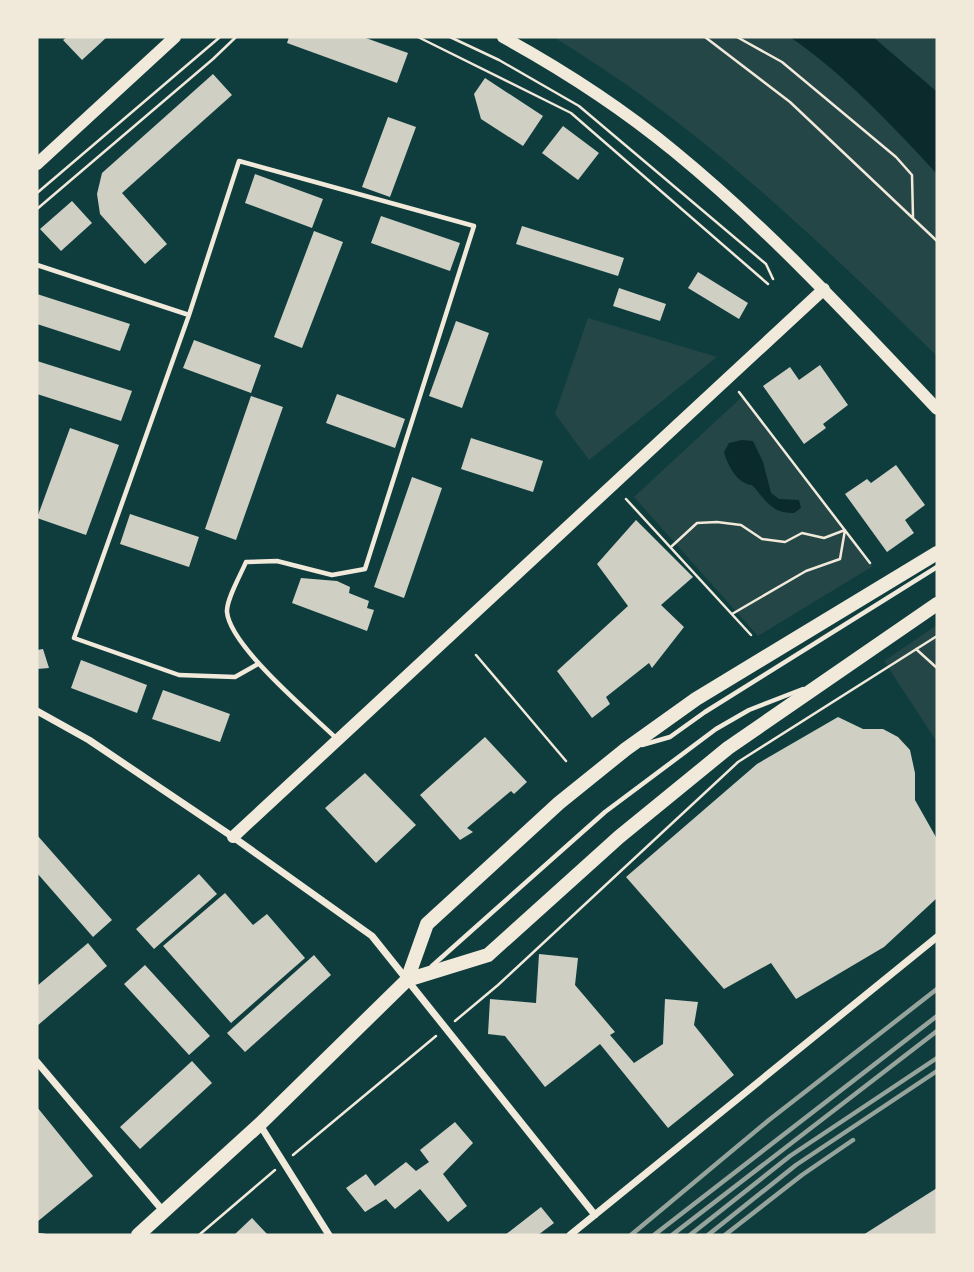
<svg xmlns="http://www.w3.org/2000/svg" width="974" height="1272" font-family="Jost,sans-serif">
	<rect width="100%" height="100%" fill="#0f3d3e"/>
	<path fill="#244646" d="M 553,37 L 937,37 L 937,356 C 814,237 701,126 553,37 Z
		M 588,318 L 717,357 L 589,460 L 555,414 Z
		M 743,396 L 873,566 L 758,636 L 634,497 Z
		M 937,625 L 937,742 L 884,661 Z"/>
	<path fill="#0a2a2b" d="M 790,37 L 873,37 L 936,91 L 937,174 C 892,125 845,75 790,37 Z
		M 742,440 L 753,441 L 763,462 L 771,493 L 779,499 L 799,500 L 801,508 L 794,513 C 773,513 767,503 755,488 C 749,482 753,487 745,483 C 735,479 727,463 724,452 L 729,443 Z"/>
	<path fill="#cfcfc3" d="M 67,37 L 107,37 L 82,60 L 63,40 Z
		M 289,37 L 363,37 L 408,53 L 397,83 L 287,43 Z
		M 213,74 L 232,95 L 122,193 L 167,244 L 145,264 L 100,214 L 97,194 L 102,173 Z
		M 485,78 L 543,116 L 523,146 L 481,119 L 474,94 Z
		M 388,117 L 416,127 L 390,197 L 362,187 Z
		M 563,126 L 599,153 L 578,180 L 542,153 Z
		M 255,174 L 323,199 L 312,228 L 245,203 Z
		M 72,201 L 92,223 L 61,251 L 40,229 Z
		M 381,216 L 460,243 L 450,271 L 371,243 Z
		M 522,226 L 624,258 L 618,276 L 516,244 Z
		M 314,231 L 343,242 L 302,348 L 274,337 Z
		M 698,272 L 748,303 L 739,319 L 688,288 Z
		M 619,288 L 666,304 L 660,321 L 613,306 Z
		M 37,294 L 130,324 L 120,351 L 37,324 Z
		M 456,321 L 489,333 L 462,408 L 429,396 Z
		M 194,340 L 261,365 L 251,393 L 183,368 Z
		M 37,361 L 132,391 L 121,421 L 37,394 Z
		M 820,365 L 848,405 L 823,424 L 826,428 L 804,444 L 763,386 L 790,367 L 799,380 Z
		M 337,394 L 405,419 L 395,448 L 326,423 Z
		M 251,396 L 283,407 L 236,540 L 205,529 Z
		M 70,428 L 119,445 L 86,535 L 37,518 Z
		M 471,438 L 543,461 L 533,492 L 461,469 Z
		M 896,465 L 925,505 L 905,520 L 914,533 L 887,552 L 845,494 L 867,479 L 871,483 Z
		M 412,477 L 442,488 L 404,598 L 374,587 Z
		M 130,514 L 199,537 L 189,567 L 120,544 Z
		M 636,520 L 693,577 L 661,605 L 684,627 L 652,668 L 649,663 L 606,697 L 610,704 L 592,718 L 557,671 L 628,606 L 597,564 Z
		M 301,578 L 337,581 L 350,587 L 349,593 L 369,601 L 367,608 L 374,610 L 367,631 L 292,603 Z
		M 43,649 L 49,668 L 37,669 L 37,650 Z
		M 81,660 L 147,685 L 137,713 L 71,688 Z
		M 163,690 L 230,714 L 220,742 L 152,719 Z
		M 838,717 L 863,729 L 883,729 L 898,737 L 910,750 L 915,773 L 915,800 L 937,839 L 937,898 L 884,947 L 796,999 L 771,963 L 724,989 L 626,877 L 757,764 Z
		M 485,737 L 527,782 L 514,794 L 511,791 L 467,828 L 473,832 L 460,840 L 420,795 Z
		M 365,773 L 416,825 L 376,863 L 325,808 Z
		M 37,835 L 112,920 L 93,937 L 37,873 Z
		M 199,874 L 217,894 L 154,949 L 136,929 Z
		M 225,893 L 253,925 L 267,914 L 305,958 L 231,1023 L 163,946 Z
		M 88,943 L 107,966 L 37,1026 L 37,986 Z
		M 539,954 L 578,958 L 575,985 L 615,1032 L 610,1035 L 634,1063 L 663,1044 L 665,999 L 698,1002 L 694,1025 L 734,1075 L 668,1128 L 600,1044 L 545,1087 L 505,1036 L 488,1034 L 490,999 L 536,1003 Z
		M 314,955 L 331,975 L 245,1052 L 227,1033 Z
		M 145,965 L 210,1036 L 189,1055 L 124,984 Z
		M 192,1061 L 212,1083 L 140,1149 L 120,1127 Z
		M 37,1107 L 93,1176 L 37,1222 Z
		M 455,1122 L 473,1143 L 443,1174 L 467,1206 L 448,1222 L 420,1189 L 395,1209 L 386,1199 L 365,1212 L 346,1188 L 366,1174 L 375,1186 L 406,1162 L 416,1171 L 429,1162 L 420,1150 Z
		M 937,1188 L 937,1235 L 863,1235 Z
		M 541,1207 L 554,1223 L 538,1235 L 505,1235 Z
		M 252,1218 L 268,1235 L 234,1235 Z"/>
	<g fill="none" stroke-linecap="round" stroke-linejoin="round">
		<path stroke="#f1e9da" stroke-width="2.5" d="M 418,37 L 571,113 L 768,284
			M 450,37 L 499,60 L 579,106 L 766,264 L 773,279
			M 705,37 L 790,102 L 937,241
			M 737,37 L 782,62 L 896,157 L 912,175 L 913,217
			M 37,193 L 220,37
			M 37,209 L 213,59 L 236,37
			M 739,392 L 870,563
			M 626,499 L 751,635
			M 672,546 L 697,523 L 717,522 L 741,525 L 762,539 L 785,542 L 802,533 L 824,538 L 845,530 L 840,559 L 806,571 L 732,614
			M 916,649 L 937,668
			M 476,655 L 566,761
			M 455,1021 L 498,985 L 738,762 L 937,636
			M 293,1155 L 436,1036
			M 37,1234 L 45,1235
			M 199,1235 L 275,1170"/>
		<path stroke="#f1e9da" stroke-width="4.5" d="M 37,265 L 189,315
			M 258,664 L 235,677 L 179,675 L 74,638 L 189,315 L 239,161 L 474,226 L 365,569 L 332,575 L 277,561 L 246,562 C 241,574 226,600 227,612 C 230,646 310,713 336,738
			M 642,745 L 670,737 L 705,712 L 937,567
			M 432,966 L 605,812 L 716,729 L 749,710 L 803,689"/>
		<path stroke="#f1e9da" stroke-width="7" d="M 37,711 L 89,740 L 233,837 L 372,936 L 595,1215
			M 37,1062 L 164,1212
			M 260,1125 L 329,1235
			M 570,1235 L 937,937"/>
		<path stroke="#f1e9da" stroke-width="12" d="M 503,37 C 563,70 622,108 675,152 C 770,230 853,320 937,409
			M 37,164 L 175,37
			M 233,837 L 824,289"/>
		<path stroke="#f1e9da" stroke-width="14" d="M 407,980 L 488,955 L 619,837 L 728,748 L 937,604
			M 138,1235 L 260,1124 L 407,980 L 427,924 L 559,803 L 626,749 L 696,699 L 937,553"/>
		<path stroke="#97a49c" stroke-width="4.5" d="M 631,1235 L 769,1120 L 937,989
			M 654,1235 L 937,1016
			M 672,1235 L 937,1031
			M 690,1235 L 790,1156 L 937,1058
			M 708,1235 L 796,1165 L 937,1071
			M 725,1235 L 802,1175 L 853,1140"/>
	</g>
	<rect width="974" height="1272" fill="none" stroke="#f1e9da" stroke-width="77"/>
</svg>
